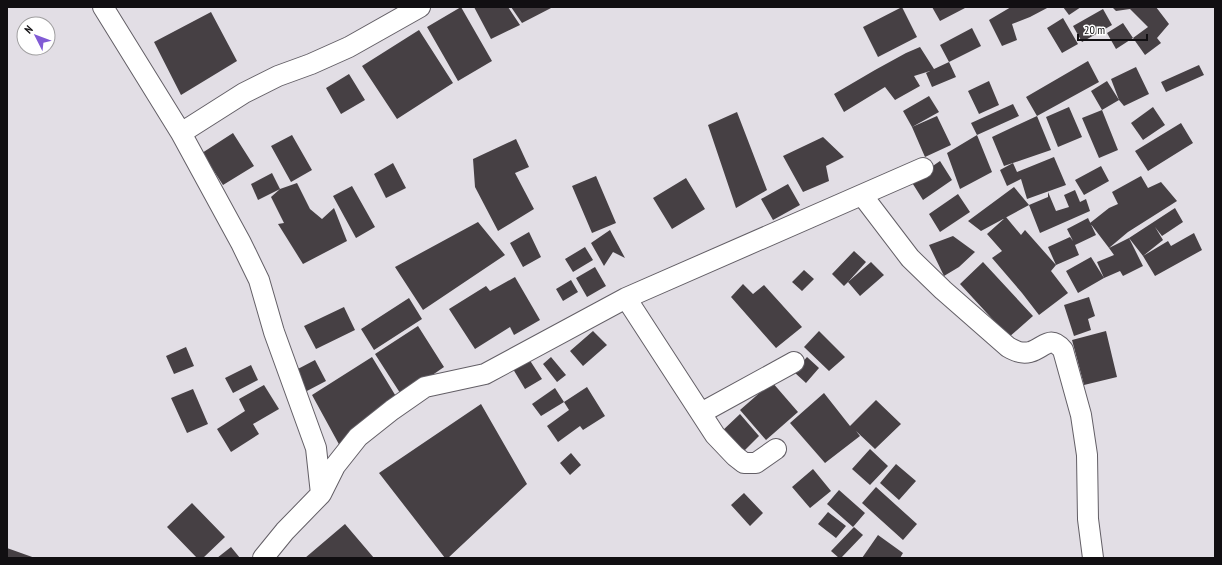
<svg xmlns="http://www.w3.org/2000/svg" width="1222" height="565" font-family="'PT Sans Narrow',sans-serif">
	<rect width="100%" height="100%" fill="#e2dee5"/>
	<path fill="#464044" d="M 461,7 L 492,61 L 458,81 L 427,27 Z
		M 474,7 L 508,7 L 520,25 L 491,39 Z
		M 511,7 L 553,7 L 522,23 Z
		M 902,7 L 917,37 L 878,57 L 863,27 Z
		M 932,7 L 965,7 L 965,8 L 940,21 Z
		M 1011,7 L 1049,7 L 1030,17 L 1012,24 L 1017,40 L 1002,46 L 989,20 Z
		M 1063,7 L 1081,7 L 1069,15 Z
		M 1112,7 L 1156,7 L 1169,24 L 1157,38 L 1161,43 L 1145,55 L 1133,38 L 1148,27 L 1130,9 L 1116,11 Z
		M 1103,9 L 1112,25 L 1082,42 L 1073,26 Z
		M 211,12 L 237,61 L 181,95 L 154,42 Z
		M 1063,18 L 1078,44 L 1062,53 L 1047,28 Z
		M 1123,23 L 1133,38 L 1116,49 L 1107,33 Z
		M 972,28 L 981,46 L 949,62 L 940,45 Z
		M 419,30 L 453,83 L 397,119 L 362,66 Z
		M 920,47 L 934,69 L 949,62 L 956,77 L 932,87 L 926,73 L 930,71 L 914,76 L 920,86 L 895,100 L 885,87 L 844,112 L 834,94 L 875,70 L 906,53 Z
		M 1088,61 L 1099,82 L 1037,116 L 1026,97 Z
		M 1199,65 L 1204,75 L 1166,92 L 1161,82 Z
		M 1136,67 L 1149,94 L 1124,106 L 1119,100 L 1111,79 Z
		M 349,74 L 365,100 L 341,114 L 326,88 Z
		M 989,81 L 999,105 L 979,114 L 968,91 Z
		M 1107,81 L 1119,100 L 1102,110 L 1091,91 Z
		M 929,96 L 939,112 L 912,127 L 903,111 Z
		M 1013,104 L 1019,116 L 977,135 L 971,123 Z
		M 1069,107 L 1082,137 L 1058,147 L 1046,117 Z
		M 1153,107 L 1165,125 L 1143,140 L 1131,123 Z
		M 1102,110 L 1118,150 L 1099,158 L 1082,118 Z
		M 737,112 L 767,190 L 736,208 L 708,125 Z
		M 937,116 L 951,145 L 925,157 L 912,127 Z
		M 1037,116 L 1051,150 L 1004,166 L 992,137 Z
		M 1181,123 L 1193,143 L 1148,171 L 1135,151 Z
		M 233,133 L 254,166 L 223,185 L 202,153 Z
		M 292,135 L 312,170 L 291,182 L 271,146 Z
		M 977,135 L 992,172 L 960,189 L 947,153 Z
		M 823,137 L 844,157 L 826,166 L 829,181 L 803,192 L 783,156 Z
		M 516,139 L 529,167 L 515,173 L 534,209 L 498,231 L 475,187 L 473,159 Z
		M 1054,157 L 1066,185 L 1027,199 L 1021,179 L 1007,186 L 1000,170 L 1013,163 L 1017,172 Z
		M 940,161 L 952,180 L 923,200 L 911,181 Z
		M 393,163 L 406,188 L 386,198 L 374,174 Z
		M 1101,166 L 1109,181 L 1084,195 L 1075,180 Z
		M 272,173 L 280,189 L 258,200 L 251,184 Z
		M 596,176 L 616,223 L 592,233 L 572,186 Z
		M 1141,176 L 1148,188 L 1161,182 L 1177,201 L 1128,232 L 1109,248 L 1090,223 L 1109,208 L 1118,204 L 1112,192 Z
		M 686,178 L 705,209 L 672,229 L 653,198 Z
		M 297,183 L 310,209 L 322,219 L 334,208 L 347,241 L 303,264 L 278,224 L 284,223 L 271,197 L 280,189 Z
		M 788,184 L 800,205 L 773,220 L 761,199 Z
		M 352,186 L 375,227 L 356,238 L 333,196 Z
		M 1014,187 L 1029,205 L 981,231 L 968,221 Z
		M 1075,190 L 1080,202 L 1086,199 L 1090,211 L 1040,233 L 1029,205 L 1048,197 L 1048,192 L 1056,211 L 1069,207 L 1064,195 Z
		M 958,194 L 970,212 L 940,232 L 929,214 Z
		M 1175,208 L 1183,222 L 1162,236 L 1155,227 L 1163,240 L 1143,256 L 1129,238 Z
		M 1006,217 L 1021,235 L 1025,230 L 1056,265 L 1051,271 L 1068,293 L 1039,315 L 1022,293 L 992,258 L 1002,251 L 987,234 Z
		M 1088,218 L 1096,235 L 1075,245 L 1079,255 L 1056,265 L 1048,247 L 1070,237 L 1073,241 L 1067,229 Z
		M 478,222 L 505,255 L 423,310 L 395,267 Z
		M 610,230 L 625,258 L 613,252 L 604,266 L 591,243 Z
		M 529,232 L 541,257 L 523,267 L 510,243 Z
		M 1194,233 L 1202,250 L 1155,276 L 1143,256 L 1168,241 L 1171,246 Z
		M 953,236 L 975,252 L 959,267 L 944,276 L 929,245 Z
		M 1129,238 L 1143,266 L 1123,276 L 1120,271 L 1104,278 L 1097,262 L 1114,255 L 1109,248 Z
		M 585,247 L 593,260 L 573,272 L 565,259 Z
		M 854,251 L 866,262 L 848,282 L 871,262 L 884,275 L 860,296 L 848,282 L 844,286 L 832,274 Z
		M 1091,257 L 1104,278 L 1078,293 L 1066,271 Z
		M 983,262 L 1033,316 L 1009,337 L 960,284 Z
		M 595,267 L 606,286 L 587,297 L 576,278 Z
		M 804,270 L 814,279 L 802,291 L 792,282 Z
		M 515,277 L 540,320 L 514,335 L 510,327 L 475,349 L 449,309 L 486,286 L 490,291 Z
		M 571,280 L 578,292 L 563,301 L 556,289 Z
		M 743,284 L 753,294 L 764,285 L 802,327 L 776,348 L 731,297 Z
		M 1089,297 L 1095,316 L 1088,319 L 1091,330 L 1074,336 L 1064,305 Z
		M 409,298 L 422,319 L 374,350 L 361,329 Z
		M 344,307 L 355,330 L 316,349 L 304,326 Z
		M 418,326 L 444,367 L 402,396 L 375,354 Z
		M 593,331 L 607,345 L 583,366 L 570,351 Z
		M 819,331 L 845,357 L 829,371 L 804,347 Z
		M 1106,331 L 1117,377 L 1084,385 L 1072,340 Z
		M 186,347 L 194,366 L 174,374 L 166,356 Z
		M 372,357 L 397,398 L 341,448 L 312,395 Z
		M 551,357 L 566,375 L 557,382 L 543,364 Z
		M 807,357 L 819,368 L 806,383 L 794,372 Z
		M 529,359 L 542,379 L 525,389 L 513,369 Z
		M 315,360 L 326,381 L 305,392 L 294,371 Z
		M 251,365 L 258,380 L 233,393 L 225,378 Z
		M 772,382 L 798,412 L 766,440 L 740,410 Z
		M 264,385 L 279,409 L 253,424 L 259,434 L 231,452 L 217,429 L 245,411 L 239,399 Z
		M 587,387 L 605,416 L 583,430 L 580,426 L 558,442 L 547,426 L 569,410 L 564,402 Z
		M 555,388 L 564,402 L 541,416 L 532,404 Z
		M 193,389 L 208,424 L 187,433 L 171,398 Z
		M 824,393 L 850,426 L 876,400 L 901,424 L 875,449 L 856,431 L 860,436 L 825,463 L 790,423 Z
		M 481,404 L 527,484 L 448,558 L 445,558 L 379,473 Z
		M 740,414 L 759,436 L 740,455 L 721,432 Z
		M 870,449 L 888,466 L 870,485 L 852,469 Z
		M 571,453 L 581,465 L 570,475 L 560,463 Z
		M 896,464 L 916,481 L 899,500 L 880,483 Z
		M 813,469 L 831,491 L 810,508 L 792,487 Z
		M 876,487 L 917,524 L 903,540 L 862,503 Z
		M 839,490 L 865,513 L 853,527 L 827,504 Z
		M 744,493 L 763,513 L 750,526 L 731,505 Z
		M 192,503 L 225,537 L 203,558 L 197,558 L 167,527 Z
		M 828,512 L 846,526 L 836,538 L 818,524 Z
		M 345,524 L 374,558 L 305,558 Z
		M 854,527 L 863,535 L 841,558 L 839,558 L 831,551 Z
		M 878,535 L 903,553 L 900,558 L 862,558 Z
		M 231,547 L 240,558 L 217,558 Z
		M 7,548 L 35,558 L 7,558 Z"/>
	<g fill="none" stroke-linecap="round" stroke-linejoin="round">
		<g stroke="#635f66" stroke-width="22">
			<path id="minor" d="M 103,7 L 181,133 L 241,243 L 259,280 L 274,332 L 316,448 L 321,494 L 285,531 L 263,558
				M 181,133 L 244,93 L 278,76 L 311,64 L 349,47 L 420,7
				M 862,195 L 910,258 L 943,290 L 1008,347 C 1015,351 1021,354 1030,352 C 1044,348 1050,334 1063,350 L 1081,415 L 1087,455 L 1088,519 L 1093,558
				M 626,298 L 715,435 L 735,456 L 744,463 L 756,463 L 776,449
				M 701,413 L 794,362
				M 321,494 L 335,466 L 358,437 L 392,410 L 425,387 L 485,374 L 626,298 L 923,168"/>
		</g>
		<use href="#minor" stroke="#fff" stroke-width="20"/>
	</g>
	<rect width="1222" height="565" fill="none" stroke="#110f12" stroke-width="16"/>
	<g transform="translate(36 36) rotate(312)"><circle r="19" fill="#ffffff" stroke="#a09fa0"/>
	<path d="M0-3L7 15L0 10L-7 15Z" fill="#815bd5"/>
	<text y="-6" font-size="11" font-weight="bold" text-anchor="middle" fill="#110f12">N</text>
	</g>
	<path d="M1078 34v6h69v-6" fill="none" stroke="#110f12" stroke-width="2"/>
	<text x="1084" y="34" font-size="12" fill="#110f12" stroke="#ffffff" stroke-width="3" paint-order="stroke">20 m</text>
</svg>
